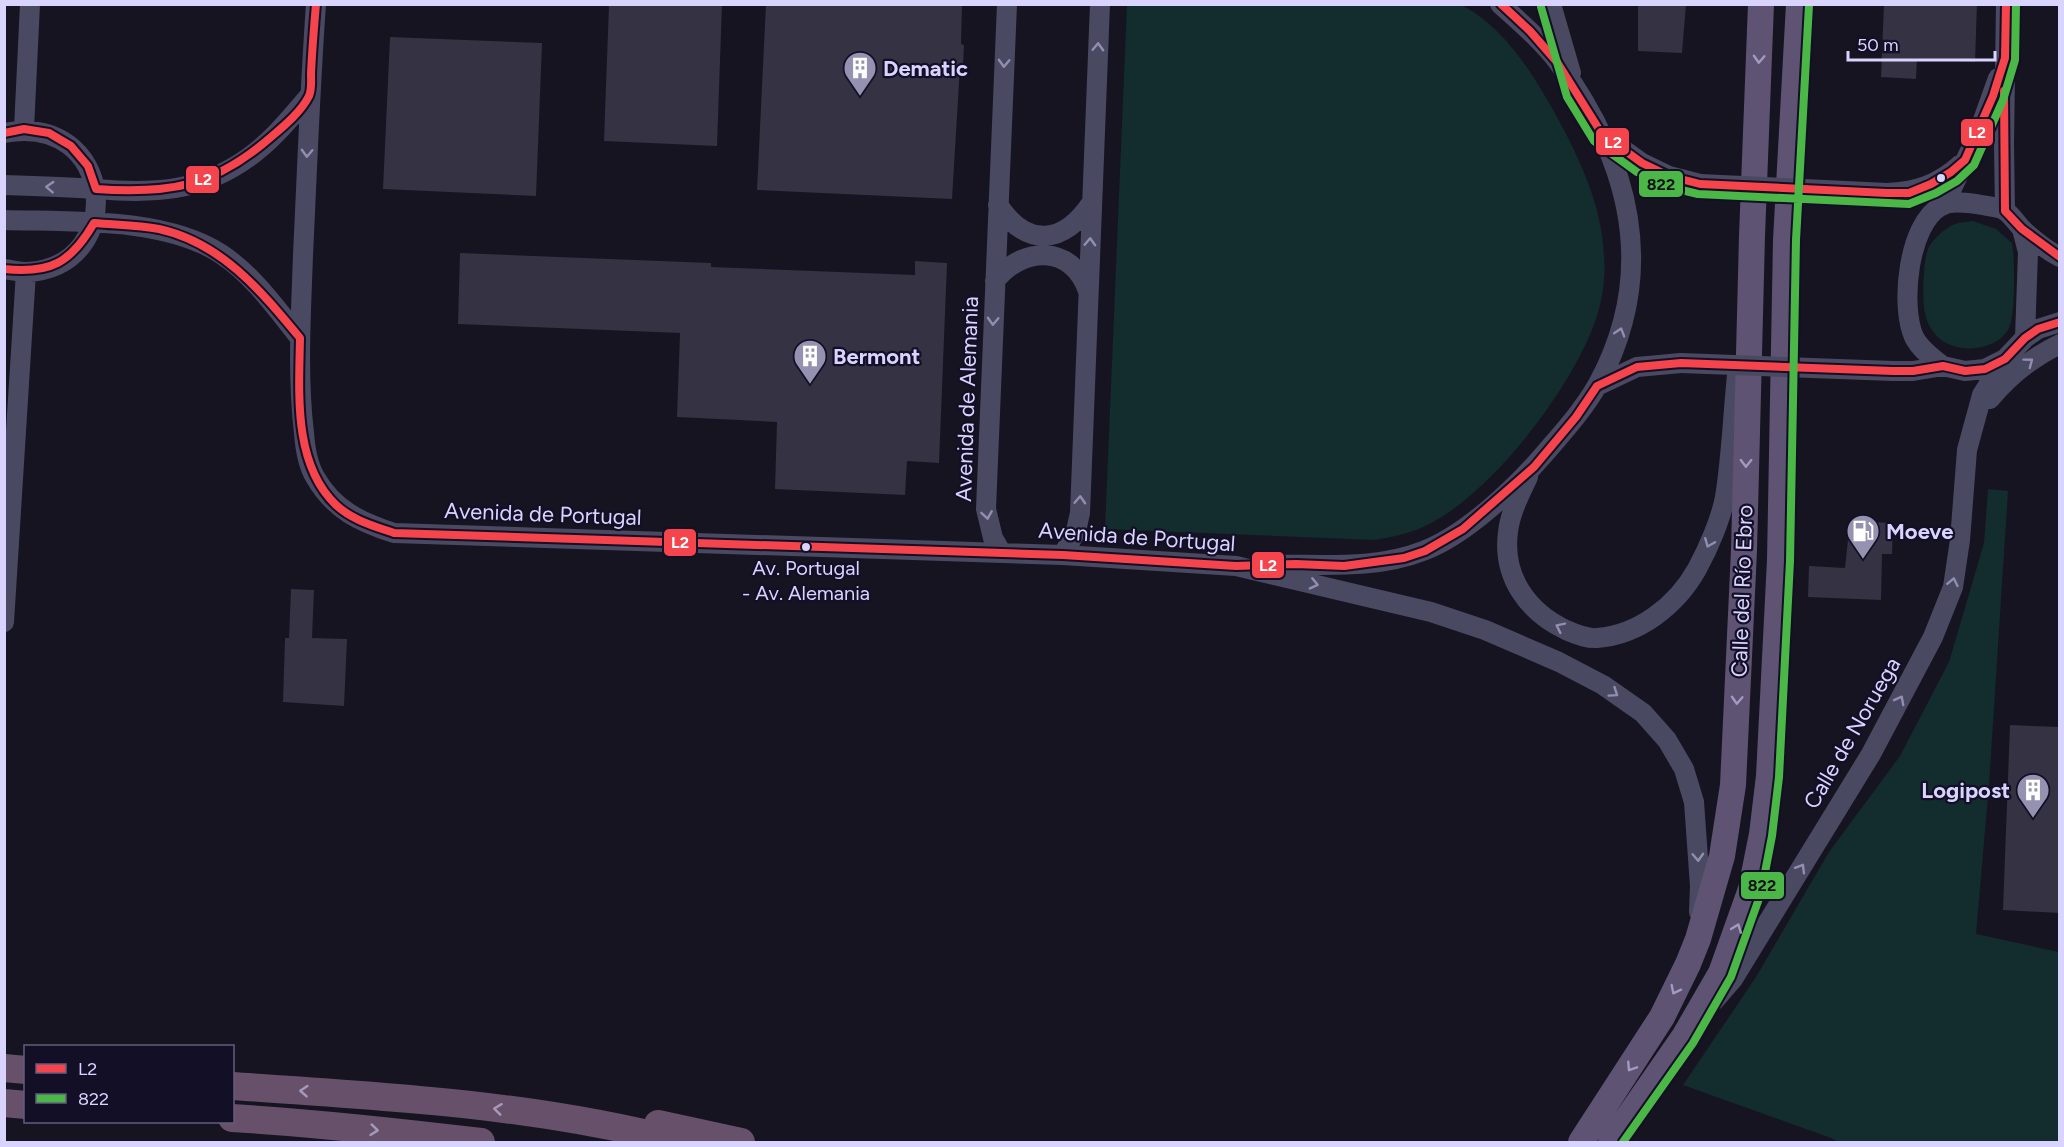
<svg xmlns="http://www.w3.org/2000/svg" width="2064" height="1147" font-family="Figtree,sans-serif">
	<rect width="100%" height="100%" fill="#161421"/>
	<path fill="#132c2d" d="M 1459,4 C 1501,24 1530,69 1552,108 C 1577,153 1602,203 1604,256 C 1606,279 1602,305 1593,327 C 1568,393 1488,498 1423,527 C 1408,534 1391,537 1375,540 L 1105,529 L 1127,5 Z
		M 1973,221 L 1996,229 L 2012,243 C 2015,261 2015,304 2011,322 C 2004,352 1953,357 1935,334 C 1930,328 1926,320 1925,313 C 1922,299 1923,261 1928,249 C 1932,240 1946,227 1955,224 C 1960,222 1967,222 1973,221 Z
		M 1988,489 L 2008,491 L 1989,785 L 1976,934 L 2059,952 L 2059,1142 L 1838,1142 L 1831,1138 L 1683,1085 L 1756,977 L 1829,852 L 1900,756 L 1949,662 L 1984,543 Z"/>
	<path fill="#343243" d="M 609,4 L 722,4 L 717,146 L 604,141 Z
		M 766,4 L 962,4 L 961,44 L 964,45 L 963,66 L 960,66 L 952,199 L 757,190 Z
		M 1638,4 L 1686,4 L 1682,53 L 1638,51 Z
		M 1884,4 L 1977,4 L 1975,62 L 1917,59 L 1916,79 L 1881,77 Z
		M 390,37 L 542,43 L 536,196 L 383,189 Z
		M 460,253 L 711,263 L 711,267 L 915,275 L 915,261 L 947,263 L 939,463 L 907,461 L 905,495 L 775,489 L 777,422 L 677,417 L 680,333 L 458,324 Z
		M 1850,521 L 1893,523 L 1892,554 L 1882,554 L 1881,600 L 1808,597 L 1809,566 L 1845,568 Z
		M 291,589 L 314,590 L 312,638 L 347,639 L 344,706 L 283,702 L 285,638 L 289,638 Z
		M 2010,725 L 2060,727 L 2060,913 L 2003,910 Z"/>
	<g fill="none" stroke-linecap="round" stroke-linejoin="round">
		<path stroke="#4a4962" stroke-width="20" d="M 316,4 C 310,88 307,172 303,255 C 301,315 297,374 304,433 C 305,447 308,465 315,477 C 334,510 360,522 394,533 L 1063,555 L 1236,566 L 1431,612 L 1485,630 L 1559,662 L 1603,685 L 1643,713 L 1667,740 L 1684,769 L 1694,802 L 1700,886 L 1699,912
			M 1551,4 L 1571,73
			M 24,129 L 30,4
			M 4,133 C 116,112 128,267 27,272 C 20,272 12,270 4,269
			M 1602,134 L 1642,163 L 1669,176 L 1700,184
			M 4,185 C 35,186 66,187 96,189 C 153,194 201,192 249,157 C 273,140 291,117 310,95
			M 1887,193 C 1917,192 1939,184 1961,164
			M 998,205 C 1028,249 1064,244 1092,202
			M 1944,205 L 1978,134 L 1998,78
			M 2005,211 L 2004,144 L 2006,4
			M 4,220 C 71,222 164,217 221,254 C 253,275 276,308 300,338
			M 2022,229 L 2028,252 L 2025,338
			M 995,281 C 1022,246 1072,244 1088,291
			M 1943,366 C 1932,358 1920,349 1914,337 C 1900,306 1908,224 1941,206 C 1951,200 1970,203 1982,205 C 1988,206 1998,207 2004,210 C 2011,214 2017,224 2023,230 C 2034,240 2046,250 2060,257
			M 1893,371 L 1913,371 L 1943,366 L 1965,371 L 1985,369 L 2005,359 L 2025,338 L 2038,329 L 2060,322
			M 1597,386 L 1637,367 L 1681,363
			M 1990,399 C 2009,376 2033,357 2060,344
			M 1528,477 C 1520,494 1510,513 1508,532 C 1502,577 1528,612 1566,630 C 1575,634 1588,639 1597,638 C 1639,635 1677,605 1697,569 C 1708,549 1721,519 1725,497 C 1732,454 1733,409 1738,366
			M 1001,552 L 993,538 L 986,509 L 1007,4
			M 1063,555 L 1076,531 L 1080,513 L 1100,4
			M 1262,565 C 1316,563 1372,571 1423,551 C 1466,535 1516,487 1546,452 C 1564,431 1584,409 1598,384 C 1659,271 1630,161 1558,62 C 1542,41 1520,22 1500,4
			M 4,622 L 26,272
			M 1714,1001 L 1733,979 L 1871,754 L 1933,637 L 1953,587 L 1960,540 L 1967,450 L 1982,395 L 2005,359"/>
		<path stroke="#5e5373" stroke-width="26" d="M 1581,1142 L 1662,1017 L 1688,964 L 1698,939 L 1722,856 L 1733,785 L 1744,550 L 1752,236 L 1761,4
			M 1611,1142 L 1684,1037 L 1721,973 L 1751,889 L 1762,834 L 1769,776 L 1780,560 L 1786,240 L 1799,4"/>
		<path stroke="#67516a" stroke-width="28" d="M 4,1068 L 26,1070
			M 232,1086 C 382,1096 534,1104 680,1142
			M 4,1103 L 26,1105
			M 232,1118 C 315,1123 398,1132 481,1142
			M 658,1124 L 741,1142"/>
		<path stroke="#4a4962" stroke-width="20" d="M 1700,184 L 1887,193
			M 1681,363 L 1893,371"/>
		<g stroke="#130f26" stroke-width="12">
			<path id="bus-1" d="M 1501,4 L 1530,31 L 1557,62 L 1602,134 L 1642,163 L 1669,176 L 1700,184 L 1887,193 L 1909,193 L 1931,184 L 1951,172 L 1965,160 L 1993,96 L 2005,58 L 2006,4
				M 2004,91 L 2005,211 L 2022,229 L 2060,257
				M 4,133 L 24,129 L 49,133 L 71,146 L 88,166 L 96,189 C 170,194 214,187 271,137 C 284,126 301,112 309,96 C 312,89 311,81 311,74 C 312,51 314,27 316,4
				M 4,269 C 50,274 71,263 94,223 C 116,225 138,225 159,229 C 222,243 261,291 300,338 C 299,393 293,464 336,505 C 352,520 374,526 394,533 L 1063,555 L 1236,566 L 1296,564 L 1344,566 L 1404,558 L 1425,551 L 1463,529 L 1534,467 L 1576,417 L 1597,386 L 1637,367 L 1681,363 L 1893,371 L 1913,371 L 1943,366 L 1965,371 L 1985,369 L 2005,359 L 2025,338 L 2038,329 L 2060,322"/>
		</g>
		<g stroke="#130f26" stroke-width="12">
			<path id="bus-2" d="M 1541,7 L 1567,97 L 1594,141 L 1637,172 L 1665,186 L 1698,194 L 1909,204 L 1936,193 L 1957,181 L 1974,165 L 2003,100 L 2015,60 L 2016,4
				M 1623,1142 L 1693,1043 L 1731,977 L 1761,893 L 1772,836 L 1779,777 L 1790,561 L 1796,240 L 1809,5"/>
		</g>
		<use href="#bus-1" stroke="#f5444b" stroke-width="8"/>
		<use href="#bus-2" stroke="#4ab747" stroke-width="8"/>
	</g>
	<defs><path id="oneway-chevron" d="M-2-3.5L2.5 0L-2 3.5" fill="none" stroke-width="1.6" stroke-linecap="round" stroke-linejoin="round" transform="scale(1.5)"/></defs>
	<g stroke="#928eb0">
		<use href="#oneway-chevron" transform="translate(1098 47) rotate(-88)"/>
		<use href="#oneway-chevron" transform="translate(1004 63) rotate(92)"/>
		<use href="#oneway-chevron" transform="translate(307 153) rotate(92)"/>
		<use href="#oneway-chevron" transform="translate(50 187) rotate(-177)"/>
		<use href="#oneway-chevron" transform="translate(1090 242) rotate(-88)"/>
		<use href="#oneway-chevron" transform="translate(993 321) rotate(92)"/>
		<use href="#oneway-chevron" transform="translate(1620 332) rotate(-73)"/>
		<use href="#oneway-chevron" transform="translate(2029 362) rotate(-37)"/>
		<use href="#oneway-chevron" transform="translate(1080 500) rotate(-87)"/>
		<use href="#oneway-chevron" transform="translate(987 515) rotate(81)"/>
		<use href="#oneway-chevron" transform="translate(1709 543) rotate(112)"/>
		<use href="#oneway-chevron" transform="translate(1953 582) rotate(-78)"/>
		<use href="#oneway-chevron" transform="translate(1314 584) rotate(13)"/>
		<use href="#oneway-chevron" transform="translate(1560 627) rotate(-154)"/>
		<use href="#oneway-chevron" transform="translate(1614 693) rotate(34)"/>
		<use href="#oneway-chevron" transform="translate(1900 700) rotate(-62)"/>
		<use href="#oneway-chevron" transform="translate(1698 857) rotate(87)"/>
		<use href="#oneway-chevron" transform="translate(1801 868) rotate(-59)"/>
	</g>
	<g stroke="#a29ac0">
		<use href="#oneway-chevron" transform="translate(1759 59) rotate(93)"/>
		<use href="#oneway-chevron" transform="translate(1746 463) rotate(91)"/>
		<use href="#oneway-chevron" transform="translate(1737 700) rotate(93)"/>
		<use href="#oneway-chevron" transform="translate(1737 928) rotate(-70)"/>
		<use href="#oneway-chevron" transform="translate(1675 990) rotate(117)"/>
		<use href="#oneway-chevron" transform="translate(1631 1067) rotate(123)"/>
	</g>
	<g stroke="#a699bc">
		<use href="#oneway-chevron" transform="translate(304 1091) rotate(-176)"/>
		<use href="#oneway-chevron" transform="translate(498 1109) rotate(-173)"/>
		<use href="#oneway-chevron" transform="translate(374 1130) rotate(6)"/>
	</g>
	<defs>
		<g id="building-pin" transform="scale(1.725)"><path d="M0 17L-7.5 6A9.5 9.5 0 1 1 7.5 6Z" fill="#9591b1" stroke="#130f26"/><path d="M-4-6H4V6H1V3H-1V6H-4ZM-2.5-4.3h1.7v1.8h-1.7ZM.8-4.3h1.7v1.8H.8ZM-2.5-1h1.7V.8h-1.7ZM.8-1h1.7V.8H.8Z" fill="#fff"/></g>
		<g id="fuel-pin" transform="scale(1.725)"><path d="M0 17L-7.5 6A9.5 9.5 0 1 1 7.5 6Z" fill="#9591b1" stroke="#130f26"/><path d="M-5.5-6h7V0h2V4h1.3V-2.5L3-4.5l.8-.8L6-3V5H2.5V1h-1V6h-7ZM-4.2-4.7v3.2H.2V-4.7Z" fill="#fff"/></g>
	</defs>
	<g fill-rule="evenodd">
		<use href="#building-pin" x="860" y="68"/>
		<use href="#building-pin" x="810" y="356"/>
		<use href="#fuel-pin" x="1863" y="531"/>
		<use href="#building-pin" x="2033" y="790"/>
	</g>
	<g fill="#d9d4ff" stroke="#130f26" stroke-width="2">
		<circle cx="1941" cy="178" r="5"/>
		<circle cx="806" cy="547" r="5"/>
	</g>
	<g text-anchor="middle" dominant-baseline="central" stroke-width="4.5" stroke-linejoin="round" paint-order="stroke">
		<g font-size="20" fill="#d9d4ff" stroke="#130f26">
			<text x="806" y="568">Av. Portugal<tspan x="806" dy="25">- Av. Alemania</tspan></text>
		</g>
		<g font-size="22" font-weight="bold" fill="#d9d4ff" stroke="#130f26" text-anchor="start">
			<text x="883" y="68">Dematic</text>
			<text x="833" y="356">Bermont</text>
			<text x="1886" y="531">Moeve</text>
			<text x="2010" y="790" text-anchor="end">Logipost</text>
		</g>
		<g font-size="22" fill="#d9d4ff" stroke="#130f26">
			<text transform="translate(967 399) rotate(-88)">Avenida de Alemania</text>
			<text transform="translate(543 514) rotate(2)">Avenida de Portugal</text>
			<text transform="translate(1137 537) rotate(4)">Avenida de Portugal</text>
			<text transform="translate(1742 591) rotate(-88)">Calle del Río Ebro</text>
			<text transform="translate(1852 733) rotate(-60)">Calle de Noruega</text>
		</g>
	</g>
	<g stroke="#130f26" stroke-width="2">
		<rect x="1960" y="118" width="34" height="29" rx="6" fill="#f5444b"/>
		<rect x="1595" y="127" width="35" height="29" rx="6" fill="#f5444b"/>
		<rect x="185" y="165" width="35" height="29" rx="6" fill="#f5444b"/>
		<rect x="1638" y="170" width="46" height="28" rx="6" fill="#4ab747"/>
		<rect x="663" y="528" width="34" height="29" rx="6" fill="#f5444b"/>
		<rect x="1251" y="551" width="34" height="28" rx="6" fill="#f5444b"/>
		<rect x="1740" y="871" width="45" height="29" rx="6" fill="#4ab747"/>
	</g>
	<g font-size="16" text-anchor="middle" font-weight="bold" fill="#fff">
		<text x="1977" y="138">L2</text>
		<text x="1613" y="148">L2</text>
		<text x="203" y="185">L2</text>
		<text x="680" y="548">L2</text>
		<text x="1268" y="571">L2</text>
	</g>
	<g font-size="16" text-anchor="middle" font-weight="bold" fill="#111">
		<text x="1661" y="190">822</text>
		<text x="1762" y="891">822</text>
	</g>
	<rect width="2064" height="1147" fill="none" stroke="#d9d4ff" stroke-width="12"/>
	<rect x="24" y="1045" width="210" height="78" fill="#130f26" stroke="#625e7d" stroke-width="1.5"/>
	<rect x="36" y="1064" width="30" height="9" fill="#f5444b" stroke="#625e7d" stroke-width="1.5"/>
	<text x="78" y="1075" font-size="18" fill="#d9d4ff">L2</text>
	<rect x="36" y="1094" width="30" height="9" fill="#4ab747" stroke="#625e7d" stroke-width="1.5"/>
	<text x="78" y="1105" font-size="18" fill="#d9d4ff">822</text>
	<path d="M1848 51v9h147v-9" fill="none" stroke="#d9d4ff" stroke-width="3"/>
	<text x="1857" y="51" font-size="18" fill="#d9d4ff" stroke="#130f26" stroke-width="4.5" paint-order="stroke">50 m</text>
</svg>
